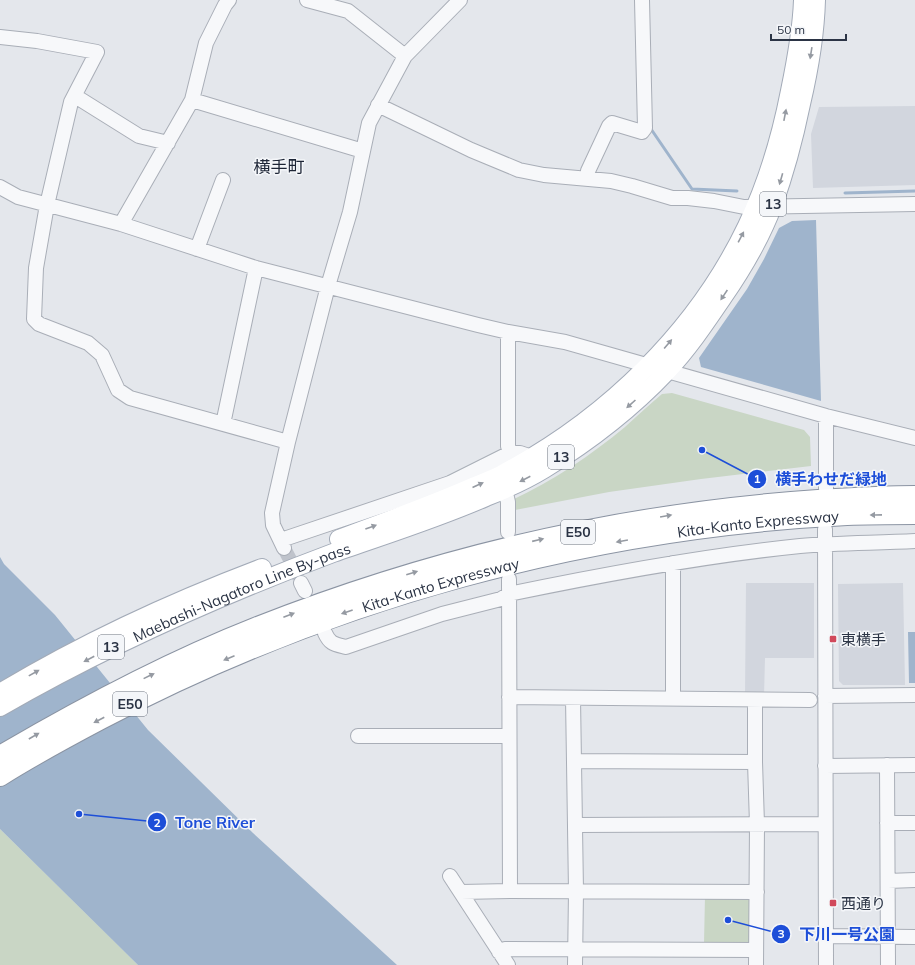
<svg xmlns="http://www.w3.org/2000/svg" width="915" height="965" font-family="Mulish,'Noto Sans JP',sans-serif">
	<rect width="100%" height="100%" fill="#e4e7ec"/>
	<path fill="#d2d6de" d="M 915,106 L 915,185 L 813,188 L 811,134 L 819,107 Z
		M 746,583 L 814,583 L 814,658 L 765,658 L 764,696 L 745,696 Z
		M 903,583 L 905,685 L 843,685 L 839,681 L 838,584 Z"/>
	<path fill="#c9d6c5" d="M 672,393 L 804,430 L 810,437 L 811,466 L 701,479 L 609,492 L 515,510 L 512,500 C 553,481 591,455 625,427 C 637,416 649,405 662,394 Z
		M 0,829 L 126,953 L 138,965 L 0,965 Z
		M 747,895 L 752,900 L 752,941 L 747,944 L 704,943 L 705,896 Z"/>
	<path fill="#9fb4cc" d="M 816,220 L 821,401 L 701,367 L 699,358 L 747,289 L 764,259 L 779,228 L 792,221 Z
		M 0,557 L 4,564 L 55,615 L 148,730 L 253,833 L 397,965 L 138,965 L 0,829 Z
		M 908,632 L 915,632 L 915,683 L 909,683 Z"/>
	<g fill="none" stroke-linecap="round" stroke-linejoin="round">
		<path stroke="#9fb4cc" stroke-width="3" d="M 651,126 L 651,129 L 692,189 L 737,191
			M 845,193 L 915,191"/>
		<path stroke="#bfc3cb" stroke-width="14" stroke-dasharray="14 7" stroke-linecap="butt" d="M 284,548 L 299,577"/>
		<g stroke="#a9aeb7" stroke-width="16">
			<path id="minor" d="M 307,0 L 348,11 L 405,56
				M 0,37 L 37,41 L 97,52 L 71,102 L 47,205 L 36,268 L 34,319 L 39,324 L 88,343 L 102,355 L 118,390 L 130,398 L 288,442
				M 75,96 L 139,136 L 168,143
				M 192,100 L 363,151
				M 378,105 L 471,150 L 519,170 L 544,175 L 611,181 L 632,186 L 672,198 L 688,198 L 714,201 L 744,207 L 915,204
				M 587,179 L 588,171 L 609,126 L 612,123 L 642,132 L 645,128 L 642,0
				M 0,187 L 18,197 L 121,224 L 256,268 L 478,325 L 508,332 L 565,342 L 826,416 L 915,438
				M 121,224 L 192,100 L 206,43 L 225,5 L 229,0
				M 197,249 L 223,180
				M 508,332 L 508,446 L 510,453
				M 826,416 L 826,489
				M 223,424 L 256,268
				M 505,489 L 508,502 L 508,532
				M 825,529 L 826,965
				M 281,540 L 450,483 L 510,453 L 520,453 L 532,457
				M 284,548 L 273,525 L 272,513 L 288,442 L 328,286 L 350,212 L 369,123 L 405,56 L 460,0
				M 673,563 L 673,699
				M 509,579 L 510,891
				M 301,583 L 305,591
				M 325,633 C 330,644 334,644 346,647 L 442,614 L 501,599 L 509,594 C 605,574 702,556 800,546 C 838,543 877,543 915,541
				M 825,696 L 915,695
				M 509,697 L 810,700
				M 573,698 L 576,891 L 575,965
				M 755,700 L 755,762 L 757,824 L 756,965
				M 358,736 L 509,736
				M 574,761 L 755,762
				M 887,765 L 888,965
				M 825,766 L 915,765
				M 887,823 L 915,823
				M 575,825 L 825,824
				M 450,876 L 508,965
				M 888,881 L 915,880
				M 461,892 L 510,891 L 757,892
				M 826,936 L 915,937
				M 499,952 L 505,949 L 756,950"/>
		</g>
		<g stroke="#a3abb8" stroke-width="20">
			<g id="major">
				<path d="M 339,539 C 384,522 430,506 475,486 C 485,482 496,478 506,472 C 608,417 697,331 747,226 C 767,184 781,137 790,91 C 796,62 802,30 803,0"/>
				<path d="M 0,693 C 83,643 172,602 262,568"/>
				<path id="s1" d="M 0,707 C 106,646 218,596 333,553 C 384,535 436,519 486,497 C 506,489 526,480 544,469 C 588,442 631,409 667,371 C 688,349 706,322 723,297 C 743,268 761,237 773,205 C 785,172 794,138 801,104 C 809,70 815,35 816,0"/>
			</g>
		</g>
		<g stroke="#8b94a3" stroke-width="22">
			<g id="highway">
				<path d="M 0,756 C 82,708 166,663 255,628 C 435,557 625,513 818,500 C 851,498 883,496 915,496"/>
				<path id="s2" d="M 0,776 C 33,755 67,737 101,719 C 331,598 588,528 847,515 C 870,514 892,514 915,514"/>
			</g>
		</g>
		<use href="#minor" stroke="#f7f8fa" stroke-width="14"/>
		<use href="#major" stroke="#fff" stroke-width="18"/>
		<use href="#highway" stroke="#fff" stroke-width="20"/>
	</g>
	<defs><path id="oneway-solid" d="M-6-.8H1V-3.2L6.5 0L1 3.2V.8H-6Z"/></defs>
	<g fill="#959aa2">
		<use href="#oneway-solid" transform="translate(811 53) rotate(99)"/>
		<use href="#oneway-solid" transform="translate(785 115) rotate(-79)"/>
		<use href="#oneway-solid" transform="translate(781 179) rotate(106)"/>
		<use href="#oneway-solid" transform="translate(741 237) rotate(-62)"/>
		<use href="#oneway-solid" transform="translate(724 295) rotate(124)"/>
		<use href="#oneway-solid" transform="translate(668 344) rotate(-50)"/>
		<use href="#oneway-solid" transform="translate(631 404) rotate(138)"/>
		<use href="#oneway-solid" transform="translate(525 479) rotate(153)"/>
		<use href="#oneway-solid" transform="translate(478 485) rotate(-24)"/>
		<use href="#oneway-solid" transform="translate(876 515) rotate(179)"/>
		<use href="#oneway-solid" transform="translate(666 516) rotate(-10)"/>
		<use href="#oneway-solid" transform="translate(371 527) rotate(-20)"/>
		<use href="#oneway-solid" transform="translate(538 540) rotate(-13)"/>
		<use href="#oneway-solid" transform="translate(622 541) rotate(170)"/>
		<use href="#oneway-solid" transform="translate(412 573) rotate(-17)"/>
		<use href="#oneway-solid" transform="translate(347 612) rotate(161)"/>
		<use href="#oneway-solid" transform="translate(289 615) rotate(-21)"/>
		<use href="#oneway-solid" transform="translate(229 658) rotate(157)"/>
		<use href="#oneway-solid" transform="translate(89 659) rotate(152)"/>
		<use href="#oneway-solid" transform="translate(34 673) rotate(-29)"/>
		<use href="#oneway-solid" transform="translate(149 676) rotate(-26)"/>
		<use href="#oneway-solid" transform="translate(99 720) rotate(152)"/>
		<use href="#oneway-solid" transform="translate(34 736) rotate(-30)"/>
	</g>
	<g fill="#d1495b" stroke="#f4f6f9" stroke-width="1.5">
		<rect x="829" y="635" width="8" height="8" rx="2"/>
		<rect x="829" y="899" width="8" height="8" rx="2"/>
	</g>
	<g text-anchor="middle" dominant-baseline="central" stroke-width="3" stroke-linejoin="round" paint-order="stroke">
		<g fill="#f4f6f9" stroke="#676e7b" stroke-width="1">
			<rect x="760" y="192" width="26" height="24" rx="3"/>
			<rect x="548" y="445" width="26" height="24" rx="3"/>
			<rect x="561" y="520" width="34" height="24" rx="3"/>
			<rect x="98" y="635" width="26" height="24" rx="3"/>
			<rect x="113" y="692" width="34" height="24" rx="3"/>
		</g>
		<g font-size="14" font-weight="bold" fill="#2b3445">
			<text x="773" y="204">13</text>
			<text x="561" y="457">13</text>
			<text x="578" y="532">E50</text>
			<text x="111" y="647">13</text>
			<text x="130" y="704">E50</text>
		</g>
		<g font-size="15" fill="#2b3445" stroke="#f4f6f9">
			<text stroke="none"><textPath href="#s2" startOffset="806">Kita-Kanto Expressway</textPath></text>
			<text stroke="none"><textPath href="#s2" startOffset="482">Kita-Kanto Expressway</textPath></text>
			<text stroke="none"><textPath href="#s1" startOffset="268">Maebashi-Nagatoro Line By-pass</textPath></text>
		</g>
		<g font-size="15" fill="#2b3445" stroke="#f4f6f9" text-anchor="start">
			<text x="841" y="639">東横手</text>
			<text x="841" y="903">西通り</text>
		</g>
		<g font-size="17" fill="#1d2536" stroke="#f4f6f9">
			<text x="279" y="166">横手町</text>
		</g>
	</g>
	<path fill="none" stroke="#1d4ed8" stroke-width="1.5" d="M702 450L757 479M79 814L157 822M728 920L781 934"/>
	<g fill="#1d4ed8" stroke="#f4f6f9" stroke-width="1.5">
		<circle cx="702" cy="450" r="4"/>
		<circle cx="79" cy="814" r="4"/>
		<circle cx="728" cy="920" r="4"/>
		<circle cx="757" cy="479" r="10"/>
		<circle cx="157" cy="822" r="10"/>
		<circle cx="781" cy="934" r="10"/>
	</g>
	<g font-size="12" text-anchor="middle" font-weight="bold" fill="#fff">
		<text x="757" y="483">1</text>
		<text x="157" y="827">2</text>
		<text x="781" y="938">3</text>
	</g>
	<g font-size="16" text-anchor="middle" font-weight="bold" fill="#1d4ed8" stroke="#f4f6f9" stroke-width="3" stroke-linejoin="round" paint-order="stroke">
		<text x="831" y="485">横手わせだ緑地</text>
		<text x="215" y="828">Tone River</text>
		<text x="847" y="940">下川一号公園</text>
	</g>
	<path d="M771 34v6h75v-6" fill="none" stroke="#2b3445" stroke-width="2"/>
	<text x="777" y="34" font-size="12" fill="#2b3445" stroke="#f4f6f9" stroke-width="3" paint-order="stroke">50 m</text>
</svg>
